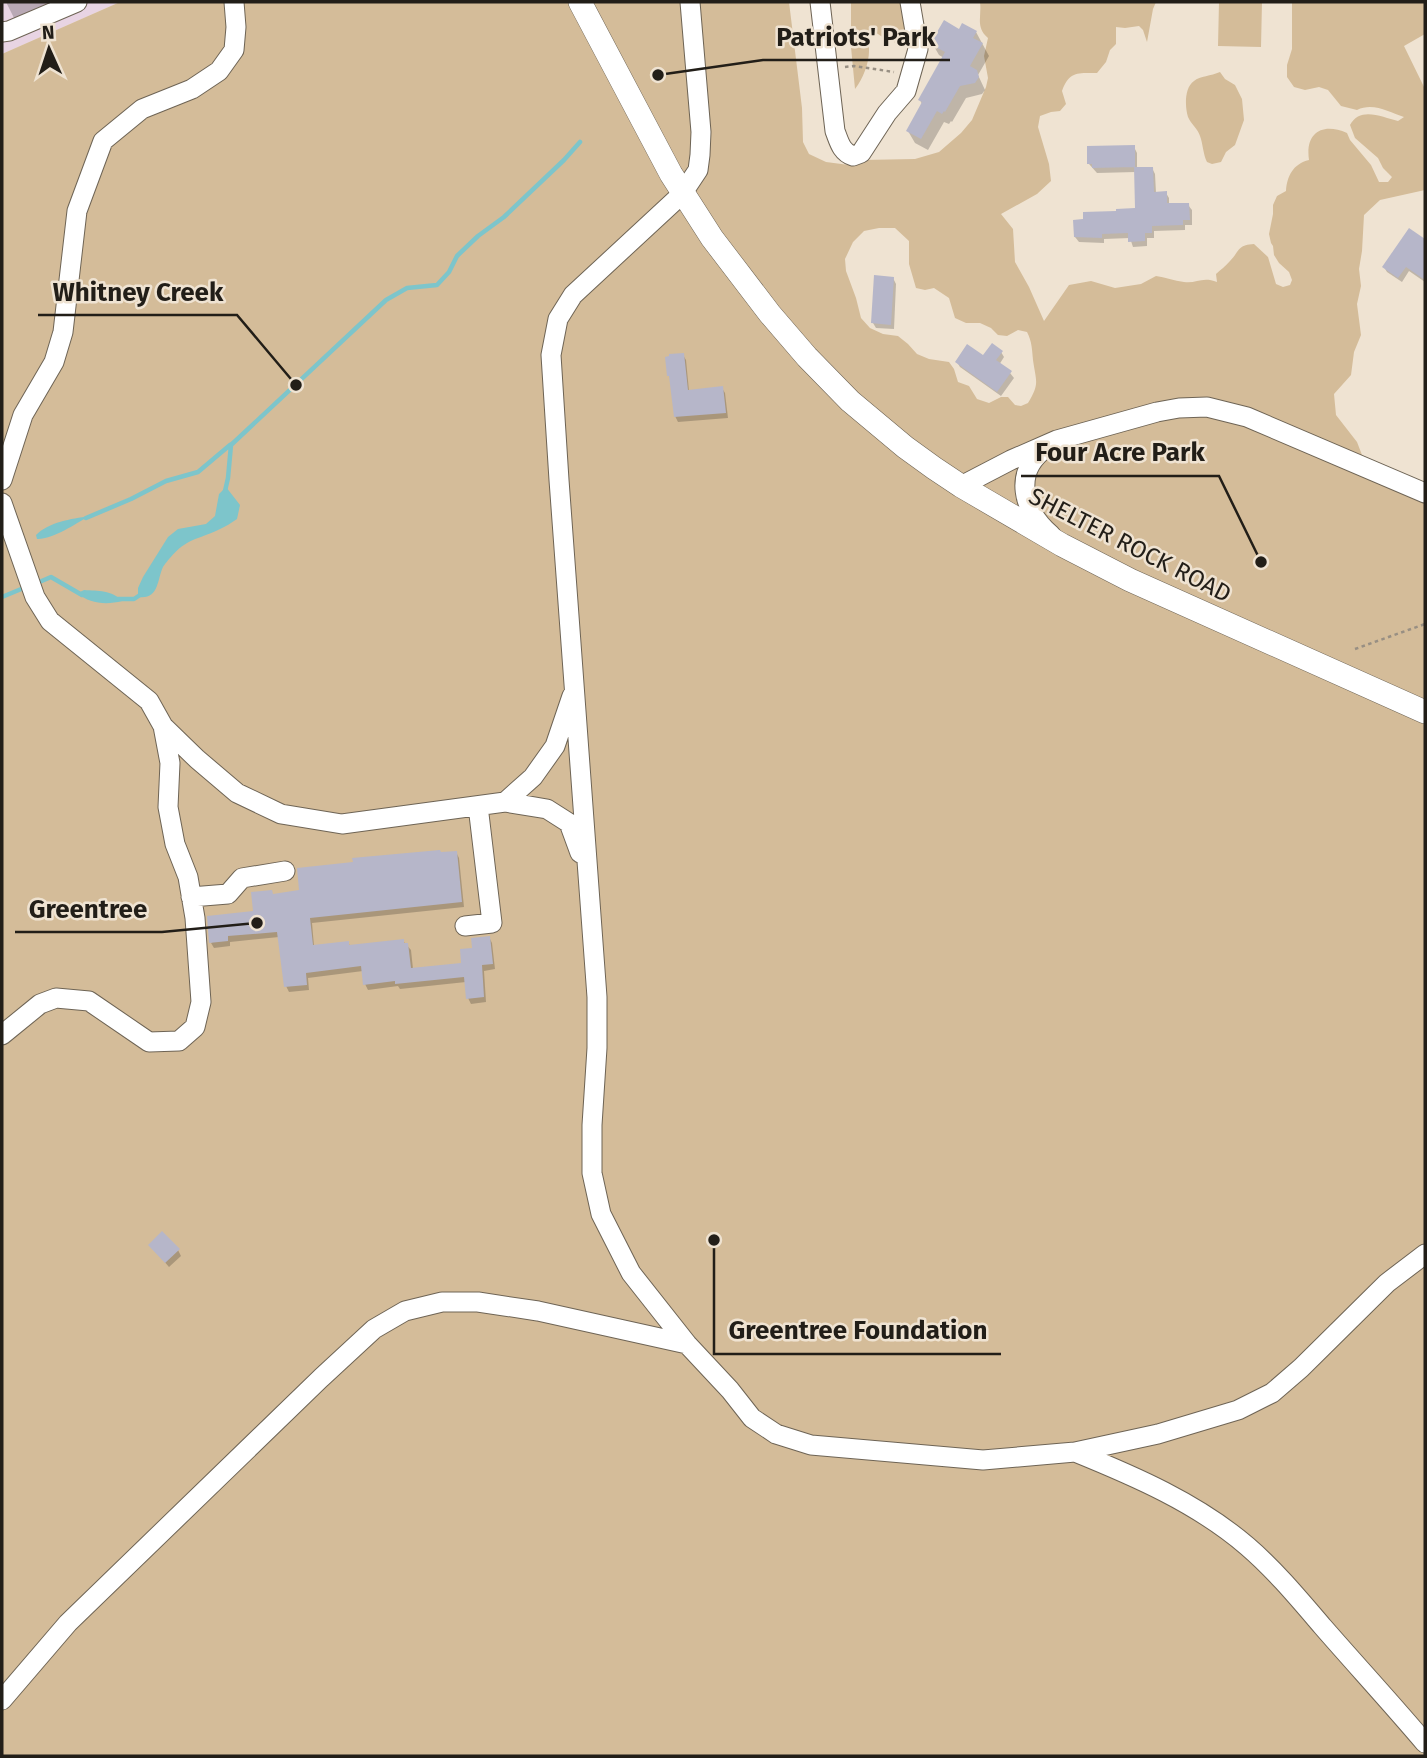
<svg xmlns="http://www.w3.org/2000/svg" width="1427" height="1758" font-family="'Fira Sans',sans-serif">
	<rect width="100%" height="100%" fill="#efe3d2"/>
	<path fill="#e8d4e3" d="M 2,2 L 120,2 L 2,54 Z"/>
	<path fill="#d4bc99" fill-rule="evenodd" d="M 120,2 L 789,2 L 802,108 L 803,142 L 809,154 L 826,162 L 849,165 L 862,160 L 915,159 L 939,152 L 961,133 L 972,120 L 986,87 L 988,78 L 984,56 L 988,38 C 975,27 982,16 980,2 L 1156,2 L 1153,9 L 1147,42 L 1143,30 L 1139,26 L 1125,28 L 1116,27 L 1116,44 L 1110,50 L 1106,62 L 1097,73 C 1078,73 1069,71 1062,91 L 1066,104 L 1060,111 L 1051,112 L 1040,116 L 1038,127 L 1049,164 L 1051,181 L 1037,194 L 1001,214 L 1013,229 L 1015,262 L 1029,287 L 1044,321 L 1069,285 L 1091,281 L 1115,288 L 1141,284 L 1156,276 C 1165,277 1174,281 1184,282 C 1196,284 1202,276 1217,282 L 1216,274 C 1220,270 1226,266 1230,261 C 1240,251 1237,245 1254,244 L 1268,257 L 1276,284 L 1283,287 L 1290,285 L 1292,280 L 1289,272 L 1279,263 L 1274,255 L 1273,246 L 1271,243 L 1269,234 L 1273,214 L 1273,205 L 1277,196 L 1286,191 C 1287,176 1293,164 1309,160 C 1305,133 1322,122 1347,133 L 1350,140 L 1371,165 L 1379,182 L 1388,182 L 1392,177 L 1383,168 L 1378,158 L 1355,138 L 1350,125 C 1360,106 1382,117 1398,121 L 1404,117 C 1389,112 1373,102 1357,110 L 1341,106 L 1328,90 L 1319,87 L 1305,90 L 1294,87 L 1287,77 L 1287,65 L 1292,49 L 1292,2 L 1425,2 L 1425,34 L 1404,46 L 1425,89 L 1425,190 L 1380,200 L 1364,215 L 1362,251 L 1359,269 L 1361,286 L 1357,304 L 1361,335 L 1354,352 L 1351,375 L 1334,394 L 1336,415 L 1357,442 L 1367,468 L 1425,493 L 1425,1756 L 2,1756 L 2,54 ZM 879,228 L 895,228 L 909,241 L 909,264 L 916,288 L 925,290 L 934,288 L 949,298 L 955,318 L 966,323 L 980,323 L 991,328 L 998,335 L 1007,336 L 1018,330 L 1027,332 C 1032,342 1032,349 1033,360 C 1036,382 1040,383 1028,403 L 1021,406 L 1015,405 L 1008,397 L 1001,397 L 989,403 L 977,399 L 969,386 L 958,382 L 954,369 L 949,362 L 929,359 L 917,354 L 908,344 L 898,336 L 883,334 L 870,328 L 861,318 L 856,298 L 846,271 L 845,259 L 853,242 L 864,231 Z
		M 851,2 L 903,2 L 911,43 C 896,46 882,38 870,28 C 868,36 869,42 869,51 C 869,63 863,79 855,89 L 851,47 Z
		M 1219,2 L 1262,2 L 1261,47 L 1218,46 Z
		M 1220,72 L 1225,79 L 1235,85 L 1242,99 L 1244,120 L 1235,145 L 1226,152 L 1221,162 L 1212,164 L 1207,162 C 1203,154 1203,144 1200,136 C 1198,129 1191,124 1188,117 C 1185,107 1184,88 1194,81 C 1200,76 1211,76 1220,72 Z"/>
	<path fill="#7dc5cb" d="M 226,487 L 240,505 L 237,519 C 231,523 225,527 218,530 C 197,540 187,538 170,558 C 169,559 164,565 163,567 C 157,580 159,600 138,597 L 138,588 L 143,577 L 168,537 L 178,529 L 206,524 L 215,516 L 219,494 Z
		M 89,516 C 76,524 51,540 37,539 L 36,535 C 49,522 71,519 89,516 Z
		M 84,590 C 98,591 112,590 122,601 C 107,605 89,604 78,593 Z"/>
	<path fill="#0003" d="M 6,2 L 74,2 L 18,26 Z
		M 959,31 L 976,32 L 989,56 L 978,75 L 985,90 L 982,94 L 966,98 L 952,122 L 951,121 L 949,124 L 944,122 L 928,150 L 915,143 L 908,131 L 922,104 L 920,100 L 944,58 L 939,55 L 932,43 Z
		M 1134,147 L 1137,153 L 1137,169 L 1152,168 L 1155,174 L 1156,193 L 1166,193 L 1169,198 L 1169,205 L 1188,205 L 1192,210 L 1192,225 L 1185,225 L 1185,230 L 1154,231 L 1154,238 L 1147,238 L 1147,246 L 1133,247 L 1130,238 L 1104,239 L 1104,243 L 1079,242 L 1075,237 L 1118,212 L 1137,209 L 1136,172 L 1097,173 L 1089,164 Z
		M 1409,231 L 1425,241 L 1425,282 L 1409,271 L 1402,282 L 1387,272 L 1384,267 Z
		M 893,278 L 896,284 L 894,329 L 876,328 L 873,323 Z
		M 1001,352 L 1004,357 L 999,365 L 1010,373 L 1014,378 L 1001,396 L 960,367 L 957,362 Z
		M 683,355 L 686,360 L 689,391 L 722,388 L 725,393 L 728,418 L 678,422 L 675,416 L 672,381 L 669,376 Z
		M 456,852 L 459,858 L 464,907 L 312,923 L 314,946 L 348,943 L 351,947 L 403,941 L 411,950 L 413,969 L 463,964 L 474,949 L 489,937 L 492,943 L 495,969 L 484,971 L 486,1002 L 471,1004 L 468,998 L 466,982 L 400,989 L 398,986 L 368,990 L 365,984 L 363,971 L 308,978 L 309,990 L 289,992 L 286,986 L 279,937 L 230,942 L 230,946 L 214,948 L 211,943 L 254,913 L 274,895 L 301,892 L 441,854 Z
		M 150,1245 L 178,1250 L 181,1256 L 169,1267 Z"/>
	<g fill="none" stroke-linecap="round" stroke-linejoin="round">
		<path stroke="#7dc5cb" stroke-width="4.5" d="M 225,491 L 228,478 L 231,445 L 386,300 L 407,288 L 437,285 L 449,272 L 457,256 L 478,236 L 504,217 L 564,160 L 580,142
			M 86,518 L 131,499 L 166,481 L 198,472 L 230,445
			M 37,583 L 51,577 L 82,595
			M 2,597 L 26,587
			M 115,599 L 134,599 L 140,595"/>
	</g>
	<path fill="#b6b6c9" d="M 944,20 L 959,29 L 962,23 L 977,31 L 973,38 L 983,43 L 970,66 L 977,70 L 979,77 L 975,83 L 960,86 L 945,112 L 944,111 L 942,114 L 937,111 L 921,139 L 906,131 L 922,102 L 918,100 L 945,52 L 930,44 Z
		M 1135,145 L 1135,167 L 1092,168 L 1092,164 L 1087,164 L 1087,146 Z
		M 1134,167 L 1153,167 L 1154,192 L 1167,191 L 1167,203 L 1189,203 L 1190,220 L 1183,220 L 1183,225 L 1152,226 L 1152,233 L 1145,233 L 1145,241 L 1128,242 L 1128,233 L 1102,234 L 1102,238 L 1074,237 L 1073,220 L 1083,219 L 1083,212 L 1116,211 L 1116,209 L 1135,208 Z
		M 1409,228 L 1425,239 L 1425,280 L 1406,267 L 1398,278 L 1382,267 Z
		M 874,275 L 894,277 L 891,325 L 871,323 Z
		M 992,343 L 1003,351 L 996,360 L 1012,371 L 997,392 L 955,362 L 967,344 L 983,355 Z
		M 684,353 L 688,390 L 723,386 L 726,413 L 674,417 L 669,376 L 667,376 L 665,357 L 669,356 L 669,354 Z
		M 440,850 L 441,852 L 457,851 L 462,902 L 310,918 L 313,945 L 349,941 L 349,945 L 404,939 L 404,943 L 408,943 L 411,968 L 461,963 L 460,949 L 472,948 L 471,938 L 490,936 L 493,964 L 482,965 L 484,997 L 466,999 L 464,977 L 395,984 L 395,981 L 363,985 L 361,966 L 306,973 L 307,985 L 284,987 L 277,932 L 228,936 L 228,941 L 209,943 L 207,916 L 253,911 L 251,892 L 272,890 L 273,894 L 299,890 L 297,868 L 353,862 L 352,858 Z
		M 162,1231 L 180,1249 L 165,1263 L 148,1245 Z"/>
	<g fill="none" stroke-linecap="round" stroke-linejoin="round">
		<g stroke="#6e6455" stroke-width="21">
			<path id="minor" d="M 690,2 L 701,132 L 700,155 L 698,170 L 682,194 L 573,295 L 558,319 L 551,355 L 559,480 L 597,997 L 597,1048 L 592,1125 L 592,1173 L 601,1214 L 631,1273 L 687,1344 L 730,1390 L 752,1418 L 776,1434 L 811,1445 L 983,1460 L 1075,1452 L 1158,1434 L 1238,1410 L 1272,1393 L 1301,1368 L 1387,1283 L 1425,1254
				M 820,2 L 835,131 C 839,141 841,152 853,156 L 861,153 L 887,113 L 906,91 L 918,49 L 910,2
				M 2,32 L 9,31 L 77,2
				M 1046,448 C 1012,472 1023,511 1051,535
				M 2,480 L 23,415 L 54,362 L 63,332 L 77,211 L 103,141 L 142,109 L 192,89 L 219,71 L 234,50 L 236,27 L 234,2
				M 961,486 L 1011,460 L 1057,440 L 1157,412 L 1179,408 L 1207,407 L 1247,417 L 1425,493
				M 2,503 L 35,597 L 50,621 L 149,701 L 163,726 L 170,763 L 168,807 L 175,844 L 188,877 L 195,918 L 201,1002 L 195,1027 L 179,1041 L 149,1042 L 89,1001 L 56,998 L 40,1004 L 2,1035
				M 163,726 L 197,759 L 237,793 L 281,814 L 342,824 L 505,802 L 547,809 L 569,823 L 580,853
				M 505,802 L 533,777 L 555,746 L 572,696
				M 191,897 L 228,894 L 242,878 L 285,871
				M 465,926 L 492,923 L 478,806
				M 1075,1452 C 1134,1476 1197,1503 1247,1546 C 1275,1570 1299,1599 1323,1627 C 1357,1666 1392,1704 1425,1743
				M 2,1700 L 68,1623 L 321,1378 L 374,1329 L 405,1311 L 442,1302 L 478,1302 L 538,1311 L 687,1344"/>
		</g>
		<g stroke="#6e6455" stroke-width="24">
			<path id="major" d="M 580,2 L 671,174 L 712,238 L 770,314 L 807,357 L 850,401 L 905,447 L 934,468 L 961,486 L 1062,545 L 1130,580 L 1425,712"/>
		</g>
		<path stroke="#988f83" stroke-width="2.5" stroke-dasharray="3.5 3.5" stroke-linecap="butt" d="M 845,67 L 854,66 L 894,72
			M 1355,649 L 1425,624"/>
		<use href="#minor" stroke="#fff" stroke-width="19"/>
		<use href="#major" stroke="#fff" stroke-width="23"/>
	</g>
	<g text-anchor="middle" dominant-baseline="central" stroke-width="5" stroke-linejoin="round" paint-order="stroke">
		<g font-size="24" fill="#221e18" stroke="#efe3d2">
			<text transform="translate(1130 545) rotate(27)">SHELTER ROCK ROAD</text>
		</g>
	</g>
	<path fill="none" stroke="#221e18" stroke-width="2.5" d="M658 75L763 60H950M296 385L237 315H38M1261 562L1219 476H1021M257 923L162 932H15M714 1240L714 1354H1001"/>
	<g fill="#221e18" stroke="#efe3d2" stroke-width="2.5">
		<circle cx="658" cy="75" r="7"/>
		<circle cx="296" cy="385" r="7"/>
		<circle cx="1261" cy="562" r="7"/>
		<circle cx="257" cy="923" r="7"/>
		<circle cx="714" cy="1240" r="7"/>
	</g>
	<g font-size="26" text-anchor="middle" font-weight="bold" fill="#221e18" stroke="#efe3d2" stroke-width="5" stroke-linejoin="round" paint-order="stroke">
		<text x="856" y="46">Patriots' Park</text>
		<text x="138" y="301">Whitney Creek</text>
		<text x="1120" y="461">Four Acre Park</text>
		<text x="88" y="918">Greentree</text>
		<text x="858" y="1339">Greentree Foundation</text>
	</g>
	<rect width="1427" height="1758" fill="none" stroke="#221e18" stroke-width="7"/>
	<g transform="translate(49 49) rotate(357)" stroke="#efe3d2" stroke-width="5" paint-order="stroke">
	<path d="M0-5L12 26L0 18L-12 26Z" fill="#221e18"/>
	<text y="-10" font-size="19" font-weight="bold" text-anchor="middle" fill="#221e18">N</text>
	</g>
</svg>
